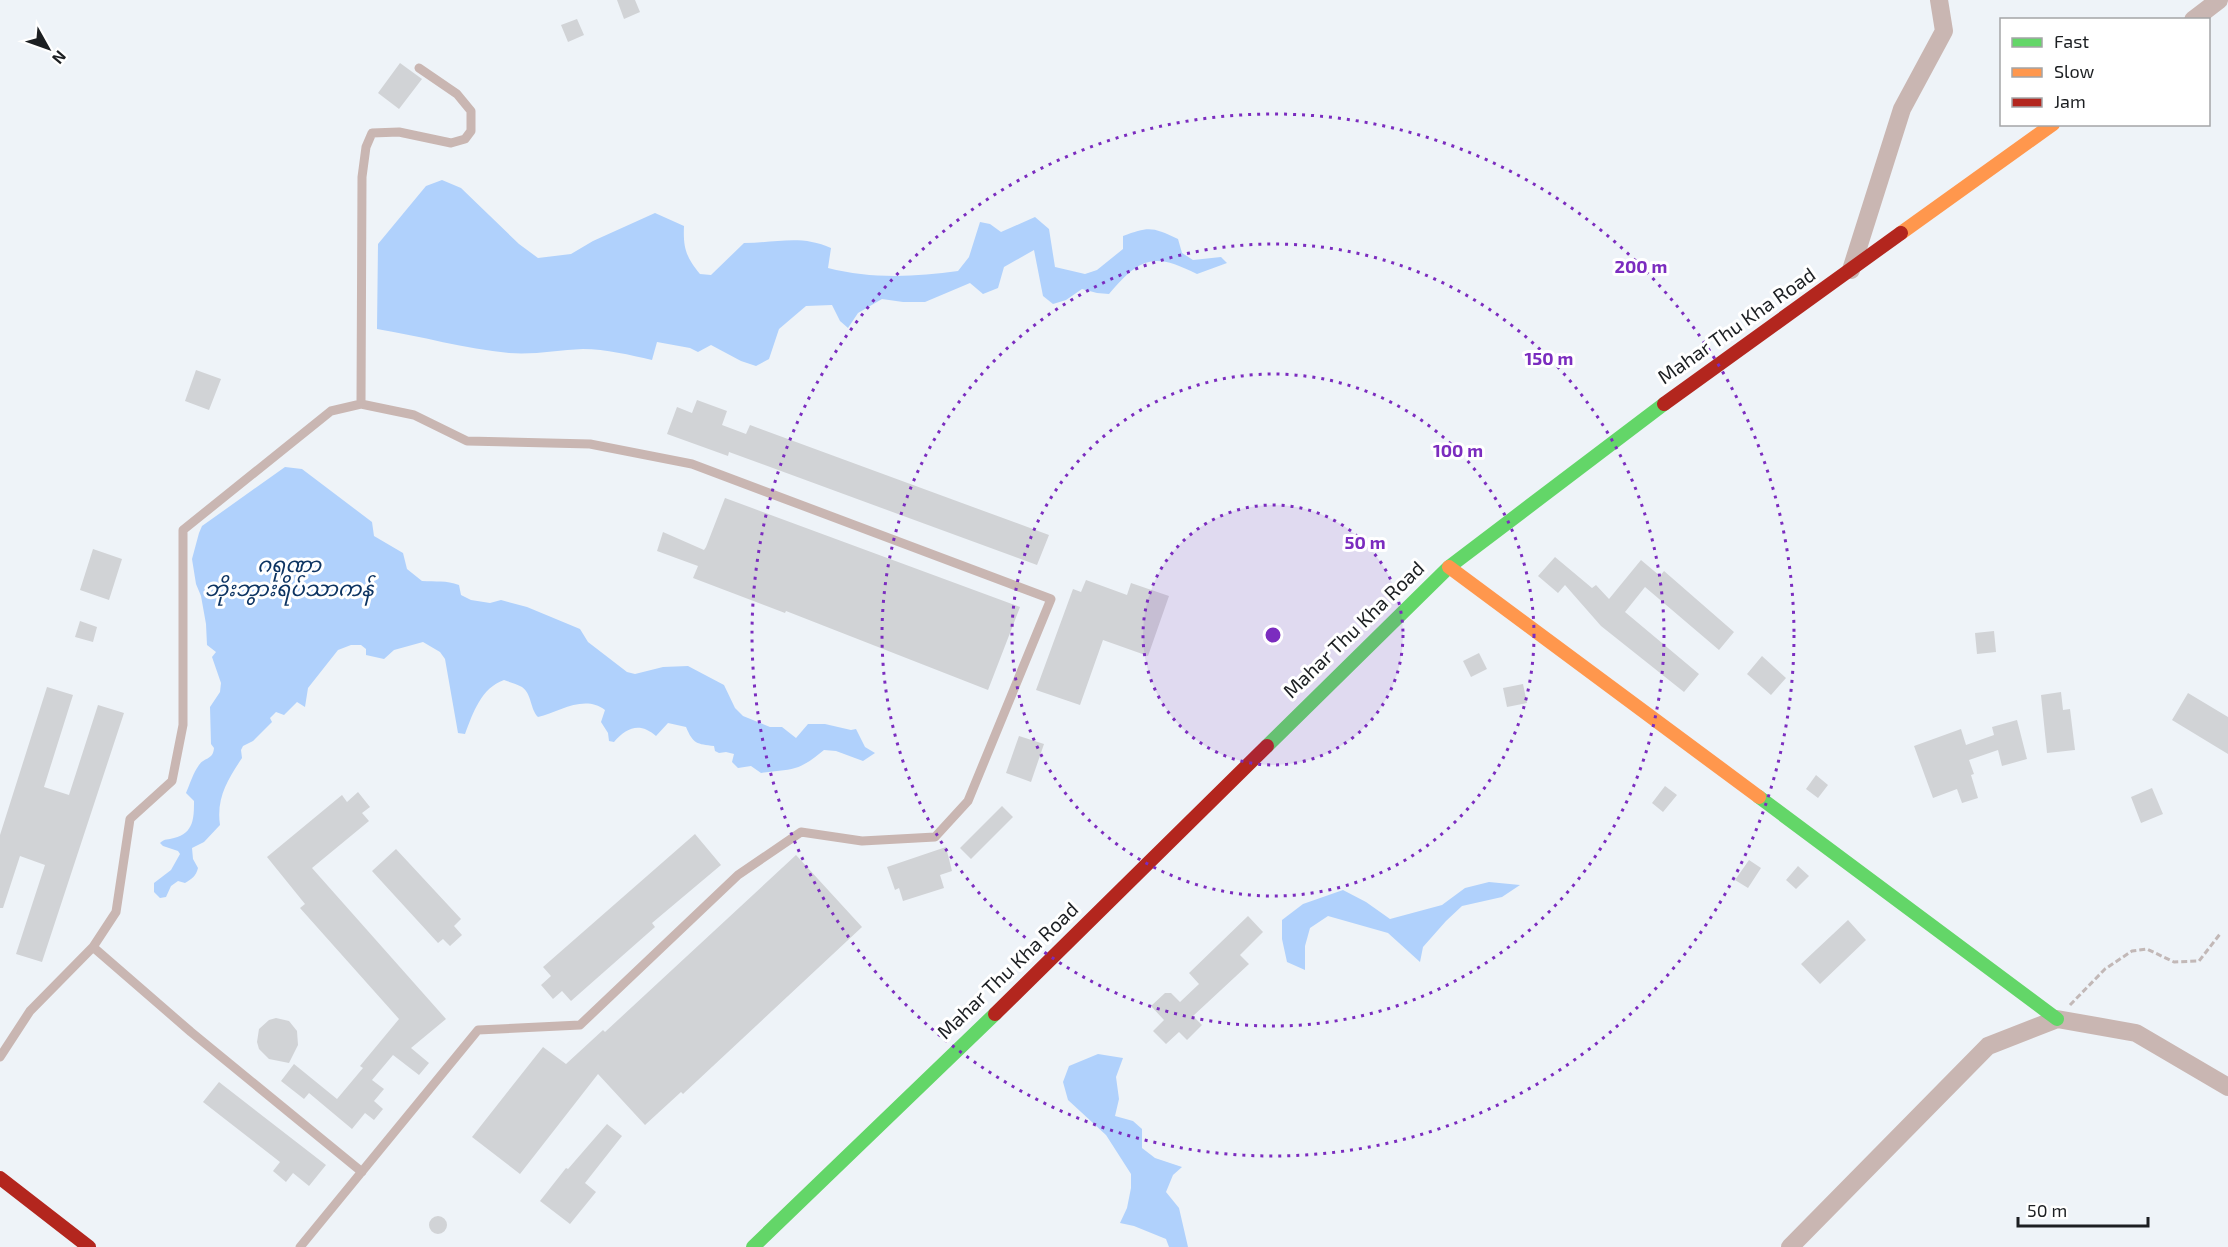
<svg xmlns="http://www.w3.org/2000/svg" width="2228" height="1247" font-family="'Exo 2','Noto Sans Myanmar',sans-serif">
	<rect width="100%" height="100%" fill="#eef3f8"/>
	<path fill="#b0d1fc" d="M 442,180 L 461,188 L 519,244 L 538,258 L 571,254 L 593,241 L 655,213 L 684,226 C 683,248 686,257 700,274 L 711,275 L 744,243 C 775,243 801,234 831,248 L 828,268 C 870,279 915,277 958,271 L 969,257 L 980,222 L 990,224 L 1001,232 L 1035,217 L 1049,229 L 1055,267 L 1085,274 L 1097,270 L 1123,249 L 1123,236 C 1149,226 1153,227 1178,239 L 1182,253 L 1193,260 L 1221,257 L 1227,263 L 1197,274 C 1154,252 1140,257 1109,294 L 1097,293 L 1082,289 L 1066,300 L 1053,304 L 1043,296 L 1034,250 L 1004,267 L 998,288 L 983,294 L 970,283 L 925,302 L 903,302 L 882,299 L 858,313 L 848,328 L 840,321 L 832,305 L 806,306 L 779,329 L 769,359 L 756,366 L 741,361 L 711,345 L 698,352 L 690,348 L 657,342 L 652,360 C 630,355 606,349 583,349 C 558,350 534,355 509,353 C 465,349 421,336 377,329 L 378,244 L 426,186 Z
		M 285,467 L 302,469 L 372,522 L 374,536 L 403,553 L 407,569 L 422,581 C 436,582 446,580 459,585 L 461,595 L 471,600 L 490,603 L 501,600 L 527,607 L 580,629 L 588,642 L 627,672 L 635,674 L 663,667 L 688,666 L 724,685 L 735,708 L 743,716 L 770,727 L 782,727 L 796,738 L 808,724 L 825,724 L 851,730 L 856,729 L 865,747 L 875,753 L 863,761 L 836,751 L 824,750 C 815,757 806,765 795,768 C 786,771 772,771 761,773 L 751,766 L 738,768 L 732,762 L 734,754 L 726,752 L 719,753 L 715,751 L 714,746 C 697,744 693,744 686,727 L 668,723 L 656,736 C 640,722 627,727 614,742 L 609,741 L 608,733 L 601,722 L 605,710 C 584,694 559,712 538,717 C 530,709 532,694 522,687 C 517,684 509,682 504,680 C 481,688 473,713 465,734 L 458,733 L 445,659 L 440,652 L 423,642 L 394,650 L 384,659 L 366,655 L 366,649 L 361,645 L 351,645 L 338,650 L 308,688 L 305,707 L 297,702 L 284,715 L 276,712 L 270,718 L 272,722 L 253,741 L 243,746 L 241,750 L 242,758 C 228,779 216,798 220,825 L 204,842 L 192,848 L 193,859 L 198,868 C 196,876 192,879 185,883 L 178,881 L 171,886 L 166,897 L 160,898 L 154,892 L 154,883 L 171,870 L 180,854 L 178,851 L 163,846 L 160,843 C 165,838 168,840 174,838 C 194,833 194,818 194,801 L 186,793 C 190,784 193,773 199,765 C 205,757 213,760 214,748 L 211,744 L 210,707 L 220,692 L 221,683 L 212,657 L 216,652 L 207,645 L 206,624 L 201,596 L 196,584 L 192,559 L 199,533 L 202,526 Z
		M 1489,882 L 1520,885 L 1502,897 L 1462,906 L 1446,921 L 1423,947 L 1420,962 L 1388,933 L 1328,916 L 1310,928 L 1305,946 L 1305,970 L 1287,962 L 1282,939 L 1282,920 L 1303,904 L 1343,890 L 1366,902 L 1390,919 L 1442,905 L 1465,888 Z
		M 1098,1054 L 1123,1058 L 1116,1077 L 1119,1099 L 1115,1116 L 1133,1121 L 1142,1129 L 1142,1148 L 1155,1158 L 1182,1167 L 1173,1175 L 1166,1192 L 1179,1208 L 1188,1247 L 1169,1247 L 1166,1239 L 1134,1226 L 1120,1223 L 1127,1208 L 1131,1188 L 1131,1174 L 1106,1135 L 1068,1100 L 1063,1082 L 1069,1066 Z"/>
	<path fill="#d1d3d6" d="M 617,0 L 635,0 L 640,12 L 624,19 Z
		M 577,19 L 584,35 L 568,42 L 561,25 Z
		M 400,63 L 422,79 L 399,109 L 378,93 Z
		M 196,370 L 221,379 L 209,410 L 185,401 Z
		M 697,400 L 727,411 L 722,425 L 746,434 L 750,425 L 1049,535 L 1037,565 L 729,452 L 728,456 L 667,434 L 677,407 L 692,413 Z
		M 725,498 L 1020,607 L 988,690 L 786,611 L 785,613 L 693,578 L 698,566 L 657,551 L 663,532 L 704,550 L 706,547 Z
		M 93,549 L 122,559 L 109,600 L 80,590 Z
		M 1555,557 L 1592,588 L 1596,585 L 1609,599 L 1641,560 L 1660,576 L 1664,571 L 1734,632 L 1719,650 L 1645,587 L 1625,612 L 1699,674 L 1684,692 L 1601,626 L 1565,585 L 1558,593 L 1538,576 Z
		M 1086,580 L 1127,595 L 1131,583 L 1169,596 L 1148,656 L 1103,640 L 1080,705 L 1036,690 L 1073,589 L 1081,592 Z
		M 80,621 L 97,627 L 93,642 L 75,637 Z
		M 1994,631 L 1996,652 L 1977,654 L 1975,633 Z
		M 1479,653 L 1487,669 L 1471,677 L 1463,661 Z
		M 1762,656 L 1786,678 L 1771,695 L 1747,674 Z
		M 1523,684 L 1527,703 L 1507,707 L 1503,688 Z
		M 47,687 L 73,695 L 44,787 L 69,795 L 98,705 L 124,713 L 42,962 L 16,954 L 45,865 L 20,856 L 3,908 L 0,908 L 0,835 Z
		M 2061,692 L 2063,710 L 2070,709 L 2075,750 L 2047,753 L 2041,695 Z
		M 2188,693 L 2228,717 L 2228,754 L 2172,720 Z
		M 2017,720 L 2027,759 L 2002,766 L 1998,750 L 1969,760 L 1974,774 L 1971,775 L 1978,798 L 1962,803 L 1957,789 L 1933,798 L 1914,746 L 1961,729 L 1966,745 L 1994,735 L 1992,727 Z
		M 1019,736 L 1044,744 L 1031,782 L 1006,773 Z
		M 1816,775 L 1828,785 L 1818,798 L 1806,789 Z
		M 1665,786 L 1677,795 L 1663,812 L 1652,803 Z
		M 2152,788 L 2163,814 L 2141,823 L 2131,797 Z
		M 358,792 L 370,807 L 362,813 L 369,821 L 312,868 L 446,1019 L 411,1048 L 429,1063 L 419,1075 L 393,1055 L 372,1080 L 384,1089 L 374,1101 L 383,1109 L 374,1120 L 365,1113 L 352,1129 L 309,1093 L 304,1099 L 281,1081 L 294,1064 L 337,1099 L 363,1068 L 360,1066 L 399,1019 L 300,908 L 305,904 L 267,857 L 342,795 L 347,802 Z
		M 1002,806 L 1013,817 L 971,859 L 960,848 Z
		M 695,834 L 721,865 L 652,923 L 655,927 L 571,1001 L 562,991 L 553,999 L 541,985 L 551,976 L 543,967 Z
		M 946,847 L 952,871 L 940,875 L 944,888 L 903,901 L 899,888 L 895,890 L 887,867 Z
		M 396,849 L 461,919 L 454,926 L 462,935 L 450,946 L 443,939 L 438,943 L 372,871 Z
		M 796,855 L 862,927 L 683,1094 L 681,1092 L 645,1125 L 598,1074 L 520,1174 L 472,1137 L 543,1047 L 566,1064 L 603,1030 L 605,1032 Z
		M 1749,860 L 1761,868 L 1748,888 L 1735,880 Z
		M 1798,866 L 1809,876 L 1796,889 L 1786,880 Z
		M 1248,916 L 1263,932 L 1240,955 L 1249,964 L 1193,1016 L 1202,1025 L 1187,1040 L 1179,1032 L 1166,1044 L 1153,1031 L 1164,1020 L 1151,1006 L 1165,993 L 1171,993 L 1180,1002 L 1199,984 L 1189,973 Z
		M 1848,920 L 1866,940 L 1820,984 L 1801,964 Z
		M 276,1018 L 289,1021 L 297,1031 L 298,1045 L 289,1063 L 269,1059 L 259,1049 L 257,1042 L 259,1029 L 269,1020 Z
		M 219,1082 L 326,1165 L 309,1186 L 293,1173 L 286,1182 L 273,1171 L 280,1162 L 203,1102 Z
		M 607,1124 L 622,1136 L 585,1183 L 596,1192 L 570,1224 L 540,1201 L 566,1168 L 568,1169 Z
		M429 1225a9 9 0 1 1 18 0a9 9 0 1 1-18 0Z"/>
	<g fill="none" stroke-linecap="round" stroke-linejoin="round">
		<path stroke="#c2b8b7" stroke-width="3" stroke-dasharray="6 3" stroke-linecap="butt" d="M 2070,1005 L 2105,969 L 2132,951 L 2147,949 L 2174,962 L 2199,961 L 2220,934"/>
		<path stroke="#c9b6b2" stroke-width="9" d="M 361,404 L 362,177 L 366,147 L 372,133 L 399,132 L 451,143 L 465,139 L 471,131 L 471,111 L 457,94 L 419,68
			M 93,947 L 191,1032 L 362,1172
			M 0,1057 L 30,1011 L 93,947 L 116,912 L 130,819 L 172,781 L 183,725 L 183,530 L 331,411 L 361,404 L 414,415 L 467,441 L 590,444 L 692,464 L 1051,599 L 968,801 L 935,837 L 862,841 L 801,832 L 738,875 L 580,1025 L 478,1030 L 300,1247"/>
		<path stroke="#c9b6b2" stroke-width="18" d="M 2193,20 L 2219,0
			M 1851,270 L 1902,109 L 1944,31 L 1939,0
			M 1790,1247 L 1988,1046 L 2057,1019 L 2136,1033 L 2228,1087"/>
		<path stroke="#63d668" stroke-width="14" d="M 1267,746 L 1449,567 L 1664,404
			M 1759,797 L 2057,1019
			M 753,1247 L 995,1014"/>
		<path stroke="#ff974d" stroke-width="14" d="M 1901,233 L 2053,124
			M 1449,567 L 1759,797"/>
		<path stroke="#b3261e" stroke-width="14" d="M 1664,404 L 1901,233
			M 995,1014 L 1267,746
			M 0,1178 L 89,1247"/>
	</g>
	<circle cx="1273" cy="635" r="130" fill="#7b2cbf" fill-opacity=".12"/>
	<g fill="none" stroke="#7b2cbf" stroke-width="3" stroke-dasharray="3 6">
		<circle cx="1273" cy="635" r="130"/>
		<circle cx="1273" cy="635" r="261"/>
		<circle cx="1273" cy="635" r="391"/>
		<circle cx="1273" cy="635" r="521"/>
	</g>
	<g text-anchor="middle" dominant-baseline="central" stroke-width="6" stroke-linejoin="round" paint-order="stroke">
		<g font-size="20" fill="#1c1f22" stroke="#fff">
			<text transform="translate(1736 325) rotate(-35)">Mahar Thu Kha Road</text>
			<text transform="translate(1353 629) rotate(-44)">Mahar Thu Kha Road</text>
			<text transform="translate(1007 970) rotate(-44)">Mahar Thu Kha Road</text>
		</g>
		<g font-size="21" font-style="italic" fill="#0d3462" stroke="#fff">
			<text x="289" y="563">ဂရုဏာ<tspan x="289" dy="24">ဘိုးဘွားရိပ်သာကန်</tspan></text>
		</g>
	</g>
	<circle cx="1273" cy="635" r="9" fill="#7b2cbf" stroke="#fff" stroke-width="3"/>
	<g font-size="18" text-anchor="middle" font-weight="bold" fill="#7b2cbf" stroke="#fff" stroke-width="6" stroke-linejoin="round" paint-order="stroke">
		<text x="1641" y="273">200 m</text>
		<text x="1549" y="365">150 m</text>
		<text x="1458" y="457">100 m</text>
		<text x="1365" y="549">50 m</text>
	</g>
	<rect x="2000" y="18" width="210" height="108" fill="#ffffff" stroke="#a4a5a7" stroke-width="1.5"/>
	<rect x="2012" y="38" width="30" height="9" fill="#63d668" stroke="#a4a5a7" stroke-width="1.5"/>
	<text x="2054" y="48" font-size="18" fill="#1c1f22">Fast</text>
	<rect x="2012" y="68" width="30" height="9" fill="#ff974d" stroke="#a4a5a7" stroke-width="1.5"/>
	<text x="2054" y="78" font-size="18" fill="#1c1f22">Slow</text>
	<rect x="2012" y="98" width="30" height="9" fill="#b3261e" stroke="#a4a5a7" stroke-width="1.5"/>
	<text x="2054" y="108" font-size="18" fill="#1c1f22">Jam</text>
	<g transform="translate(48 48) rotate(130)" stroke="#ffffff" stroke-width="4.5" paint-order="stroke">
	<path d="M0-4.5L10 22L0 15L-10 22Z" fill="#1c1f22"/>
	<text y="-9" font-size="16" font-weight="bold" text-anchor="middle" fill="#1c1f22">N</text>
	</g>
	<path d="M2018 1217v9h130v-9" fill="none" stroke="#1c1f22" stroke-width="3"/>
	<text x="2027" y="1217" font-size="18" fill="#1c1f22" stroke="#ffffff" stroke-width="4.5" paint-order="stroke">50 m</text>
</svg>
